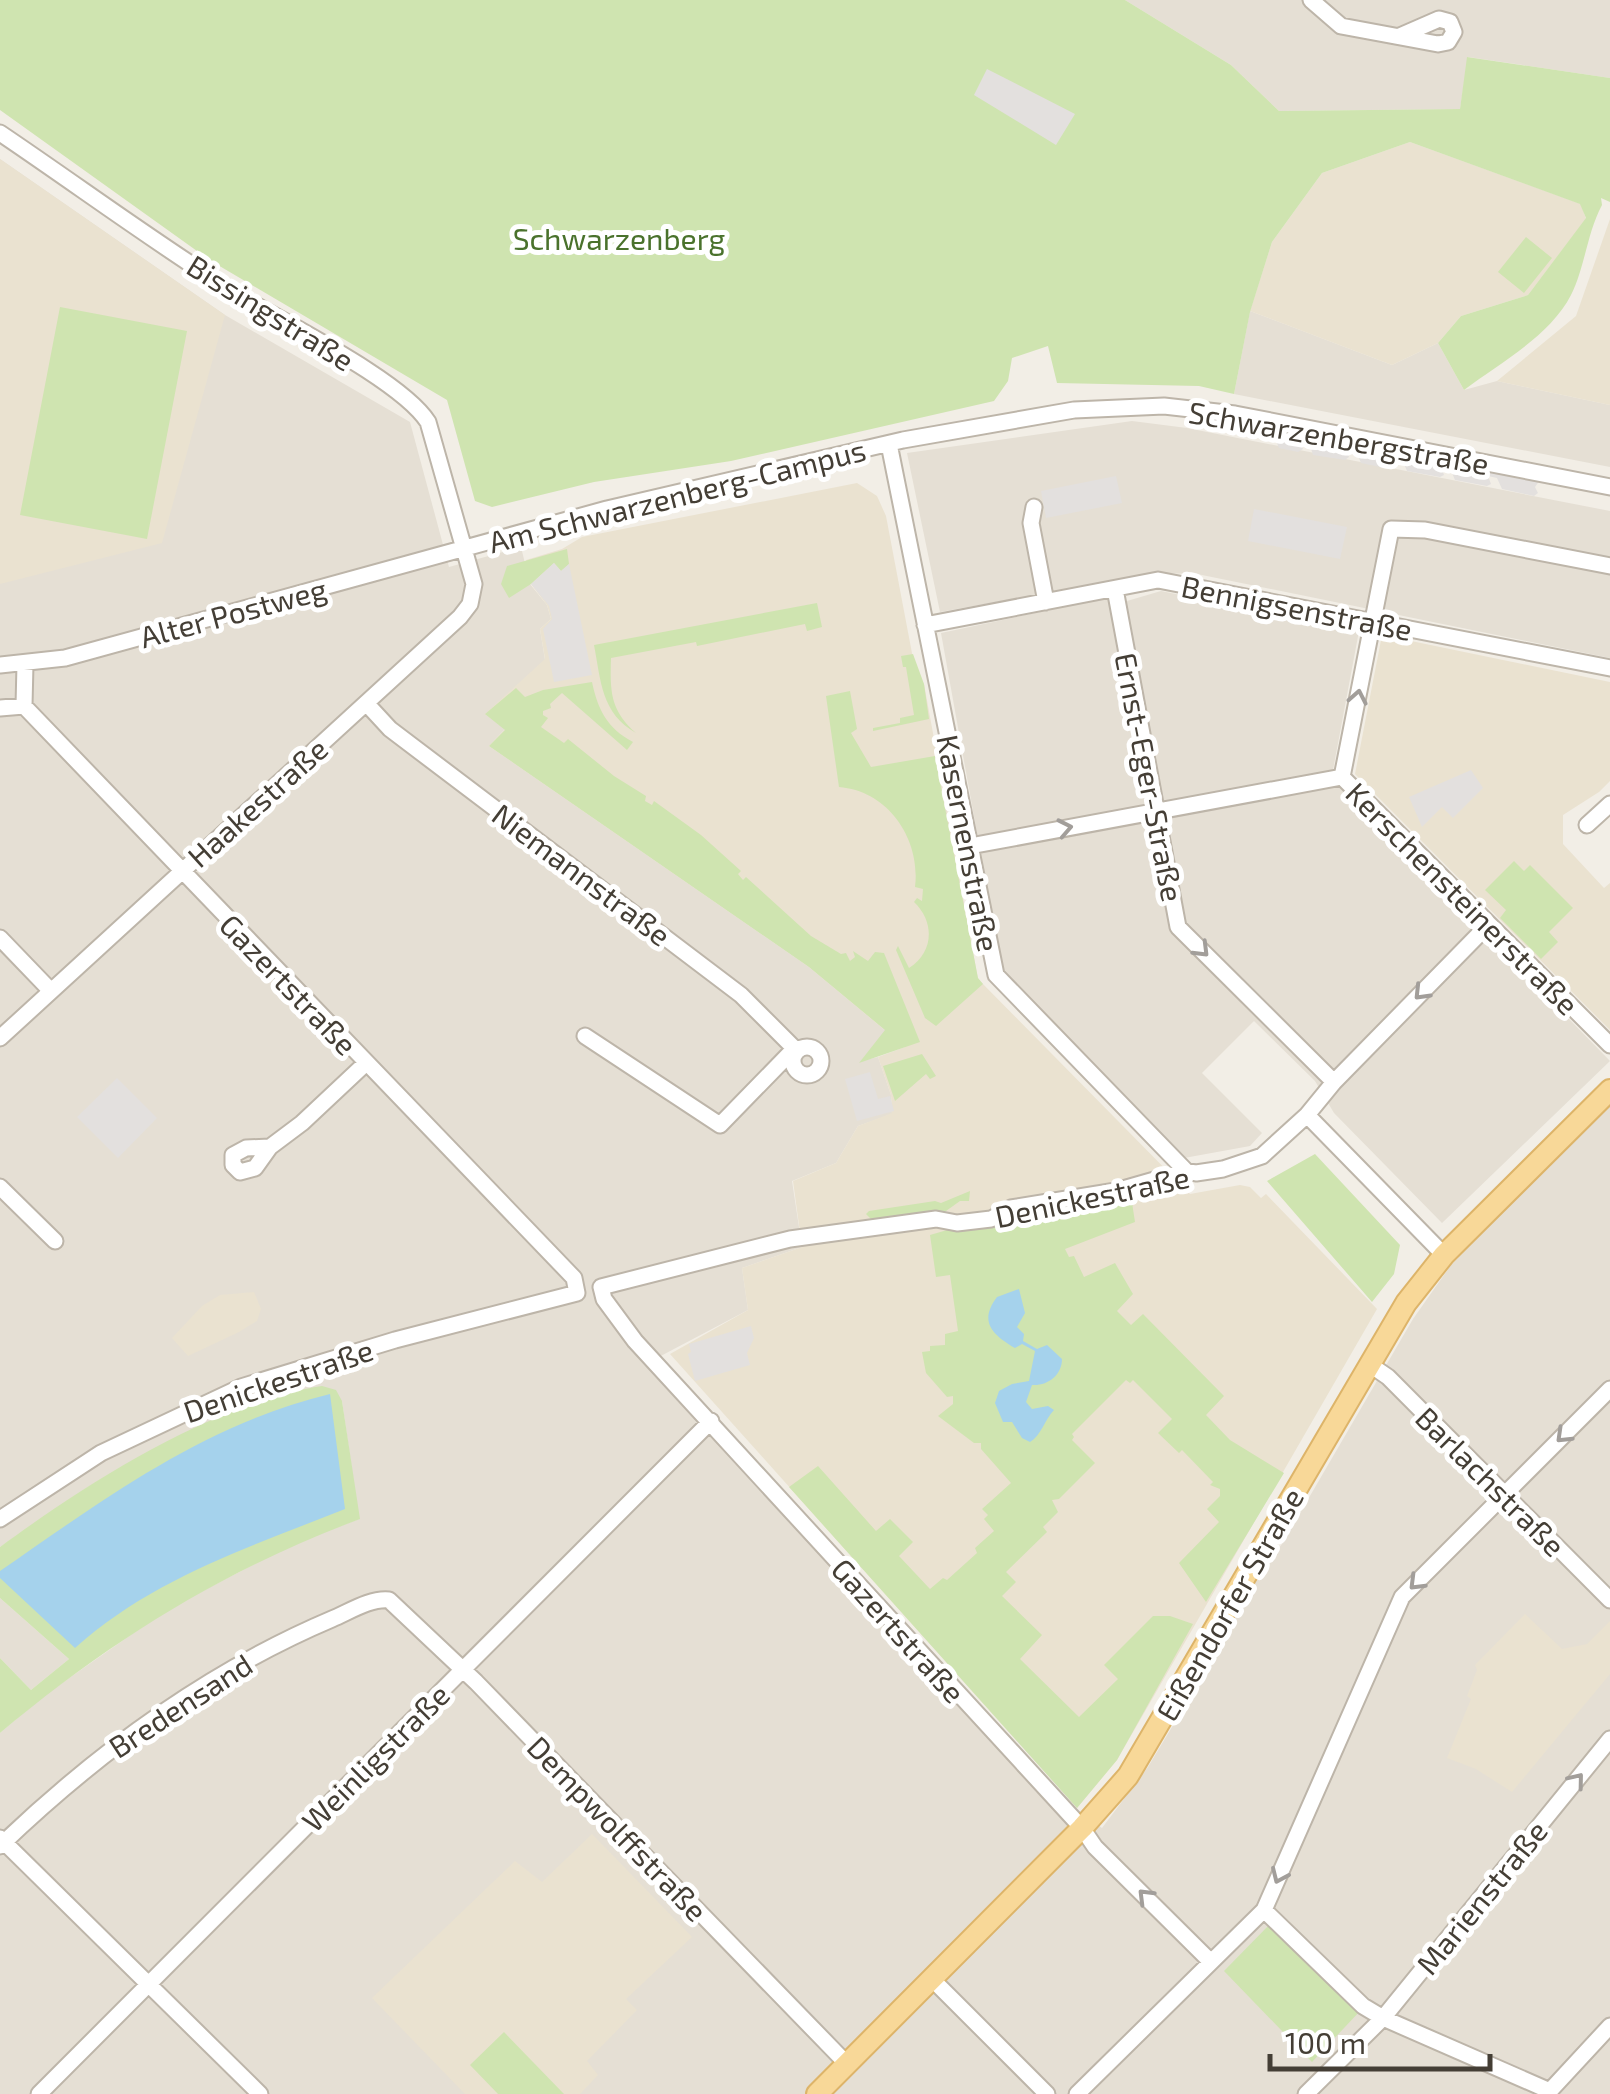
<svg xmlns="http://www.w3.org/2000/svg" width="1610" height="2094" font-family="'Exo 2',sans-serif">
	<rect width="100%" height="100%" fill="#f2eee6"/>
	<path fill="#e5dfd4" d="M 1125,0 L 1610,0 L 1610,78 L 1468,57 L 1460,109 L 1279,111 L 1231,65 Z
		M 0,159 L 225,315 L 410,422 L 449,567 L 521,547 L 530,584 L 547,605 L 551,619 L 540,629 L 545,660 L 486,714 L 505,729 L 489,746 L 809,967 L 886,1031 L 861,1061 L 878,1057 L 891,1095 L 892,1114 L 858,1126 L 836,1163 L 792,1181 L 802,1247 L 742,1268 L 748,1310 L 655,1359 L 834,1559 L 1076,1809 L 1102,1828 L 1148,1767 L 1190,1697 L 1218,1626 L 1282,1544 L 1413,1319 L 1451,1265 L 1610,1103 L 1610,2094 L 0,2094 L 0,1733 L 42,1697 L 168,1609 L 295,1543 L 359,1519 L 342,1401 L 269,1399 L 153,1450 L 96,1482 L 0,1547 Z
		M 1250,311 L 1392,365 L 1438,343 L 1464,390 L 1497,381 L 1610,405 L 1610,467 L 1234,394 Z
		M 1132,421 L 1187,428 L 1610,511 L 1610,658 L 1197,574 L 1156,573 L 940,612 L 907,453 Z
		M 1161,591 L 1359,631 L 1333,770 L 1340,784 L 1610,1061 L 1442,1223 L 1334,1113 L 1315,1081 L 1254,1021 L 1202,1073 L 1262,1133 L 1250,1146 L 1184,1158 L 1002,972 L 941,633 L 1101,599 L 1127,601 Z
		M 0,1598 L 69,1659 L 31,1690 L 0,1658 Z"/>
	<path fill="#eae2d0" d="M 1410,142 L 1581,204 L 1586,219 L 1528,295 L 1461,316 L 1438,343 L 1392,365 L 1250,311 L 1272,242 L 1322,173 Z
		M 0,159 L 225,315 L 162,543 L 0,584 Z
		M 1610,219 L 1610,405 L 1497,381 L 1576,316 Z
		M 857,483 L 877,496 L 886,516 L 915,669 L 924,684 L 978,979 L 1190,1194 L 1240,1185 L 1250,1187 L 1261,1198 L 1266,1194 L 1377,1309 L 1117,1760 L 1077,1808 L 670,1354 L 748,1310 L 742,1268 L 802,1247 L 793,1181 L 836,1163 L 858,1126 L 892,1113 L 891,1095 L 878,1057 L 905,1047 L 809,967 L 489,746 L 505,729 L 485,714 L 545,659 L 540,629 L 551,619 L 547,605 L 531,584 L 526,560 L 562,549 L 582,537 Z
		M 1382,635 L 1610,682 L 1610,781 L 1599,792 L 1563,815 L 1563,844 L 1604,888 L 1610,883 L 1610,1030 L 1355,774 Z
		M 254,1292 L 261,1309 L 257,1321 L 239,1332 L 188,1356 L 172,1338 L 202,1306 L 220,1295 Z
		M 1525,1614 L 1562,1649 L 1587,1644 L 1610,1621 L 1610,1674 L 1512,1792 L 1476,1769 L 1447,1758 L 1471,1699 L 1467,1696 L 1477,1670 L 1475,1665 Z
		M 592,1834 L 692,1937 L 626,1999 L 637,2010 L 587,2061 L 598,2075 L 580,2094 L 465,2094 L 372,1998 L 515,1861 L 542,1882 Z"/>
	<path fill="#cfe4b0" d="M 0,0 L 1125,0 L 1231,65 L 1279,111 L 1460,109 L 1467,57 L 1610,78 L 1610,202 L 1601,198 L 1602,205 C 1587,233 1585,267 1571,295 C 1550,336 1500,363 1464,390 L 1438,343 L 1461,316 L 1528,295 L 1586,218 L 1580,204 L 1410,142 L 1322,173 L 1272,242 L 1250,312 L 1234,394 L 1199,386 L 1057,383 L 1048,346 L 1012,358 L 1008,381 L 994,401 L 731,461 L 594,482 L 492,507 L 475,501 L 447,400 L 211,261 L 0,110 Z
		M 1526,237 L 1552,258 L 1524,293 L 1498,272 Z
		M 60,307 L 187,331 L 147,539 L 20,515 Z
		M 567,549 L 569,564 L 561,571 L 554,563 L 531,584 L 509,598 L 501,584 L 507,566 Z
		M 817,603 L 822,627 L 807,631 L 805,624 L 697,646 L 696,642 L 611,658 C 610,691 610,710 636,733 C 601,713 601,681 594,645 Z
		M 913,654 L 924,684 L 929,719 L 873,731 L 873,728 L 900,723 L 900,718 L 914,715 L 906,667 L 903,667 L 901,656 Z
		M 592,682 C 598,710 607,728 633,742 L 627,750 L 562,693 L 550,704 L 551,708 L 543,711 L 543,715 L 548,718 L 541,727 L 564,743 L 568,739 L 614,776 L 646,796 L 645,801 L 652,805 L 654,801 L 701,835 L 741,871 L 738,874 L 743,880 L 746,877 L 811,936 L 841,954 L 846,953 L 850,961 L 855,957 L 853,951 L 868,961 L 875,952 L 884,953 L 920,1042 L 859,1063 L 885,1030 L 809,967 L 489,746 L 505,730 L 485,714 L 516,688 L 525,697 L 543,690 Z
		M 850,691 L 857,729 L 851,733 L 871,767 L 935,756 L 978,978 L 983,984 L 936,1026 L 925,1018 L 896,950 L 898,946 L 909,968 C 934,952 935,922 914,902 L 917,898 L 922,901 L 923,889 L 915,887 C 921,840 889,791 839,787 L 826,696 Z
		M 1514,861 L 1524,871 L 1530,865 L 1573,908 L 1549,932 L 1558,942 L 1541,959 L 1500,918 L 1506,910 L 1485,890 Z
		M 922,1054 L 936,1076 L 930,1079 L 926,1074 L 895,1101 L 883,1066 Z
		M 1315,1154 L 1400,1245 L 1394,1274 L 1372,1302 L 1267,1181 Z
		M 970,1191 L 969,1201 L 960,1201 L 939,1216 L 875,1223 L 866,1214 L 869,1211 L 935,1201 L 941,1203 Z
		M 1131,1196 L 1135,1222 L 1065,1249 L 1069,1257 L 1074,1256 L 1084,1277 L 1115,1263 L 1133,1294 L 1117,1311 L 1131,1325 L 1143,1314 L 1224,1396 L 1206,1415 L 1230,1440 L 1284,1473 L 1206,1602 L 1179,1563 L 1219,1522 L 1207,1509 L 1220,1496 L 1220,1489 L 1210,1485 L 1213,1482 L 1182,1450 L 1179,1453 L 1158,1433 L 1172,1419 L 1133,1380 L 1130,1383 L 1126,1380 L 1072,1434 L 1074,1437 L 1072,1440 L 1095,1463 L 1059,1499 L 1052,1500 L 1058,1512 L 1043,1527 L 1047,1532 L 1006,1572 L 1016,1582 L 1002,1596 L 1042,1635 L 1020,1659 L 1079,1717 L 1118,1679 L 1104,1665 L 1153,1616 L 1170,1616 L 1193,1624 L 1117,1760 L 1077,1808 L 789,1487 L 818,1466 L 876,1531 L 890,1519 L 913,1542 L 899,1556 L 930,1589 L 943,1578 L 947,1580 L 977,1553 L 975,1548 L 994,1531 L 984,1519 L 988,1515 L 982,1509 L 1011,1483 L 981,1449 L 981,1443 L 974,1443 L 938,1416 L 953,1404 L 953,1396 L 947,1397 L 926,1373 L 922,1352 L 930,1351 L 930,1346 L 945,1345 L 945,1334 L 958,1331 L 950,1275 L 936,1277 L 930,1235 L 961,1226 Z
		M 322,1386 L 336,1390 L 342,1401 L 360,1519 C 224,1570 111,1640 0,1733 C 0,1707 0,1683 0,1658 L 31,1690 L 69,1659 L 0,1598 L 0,1547 C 86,1484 214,1402 322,1386 Z
		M 1271,1923 L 1361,2010 L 1312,2062 L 1224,1971 Z
		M 504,2032 L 564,2094 L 498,2094 L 470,2065 Z"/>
	<path fill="#e3e0de" d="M 987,69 L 1075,114 L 1056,145 L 974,95 Z
		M 1266,431 L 1319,438 L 1540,480 L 1535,487 L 1538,493 L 1534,496 L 1502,489 L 1497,478 L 1488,476 L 1491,484 L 1487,486 L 1455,480 L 1450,468 L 1441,467 L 1444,475 L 1440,477 L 1407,471 L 1402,459 L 1393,458 L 1396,466 L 1390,469 L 1361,463 L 1356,451 L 1347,450 L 1349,457 L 1345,460 L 1313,455 L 1309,442 L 1300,441 L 1303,449 L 1298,452 L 1279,448 L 1274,436 L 1265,434 Z
		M 1116,476 L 1122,503 L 1046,518 L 1041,491 Z
		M 1254,509 L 1347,527 L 1340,559 L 1248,541 Z
		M 554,563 L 561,571 L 569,564 L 592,675 L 554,682 L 543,629 L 552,619 L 549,606 L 531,584 Z
		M 1471,770 L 1483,788 L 1453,818 L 1442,807 L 1422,827 L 1409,797 Z
		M 870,1072 L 878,1099 L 890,1096 L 894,1111 L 857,1121 L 845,1079 Z
		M 117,1078 L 157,1118 L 118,1158 L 77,1117 Z
		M 751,1326 L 754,1338 L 747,1353 L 750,1365 L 695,1381 L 688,1354 L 691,1352 L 689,1344 Z"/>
	<path fill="#a5d2ec" d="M 1019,1289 L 1025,1313 L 1017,1327 L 1024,1334 L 1023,1341 L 1037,1349 L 1047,1345 L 1062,1359 C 1062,1375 1048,1386 1032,1385 L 1026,1402 L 1032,1409 L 1048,1406 L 1054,1410 C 1045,1419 1041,1436 1030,1442 L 1022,1438 L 1012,1422 L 1003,1422 L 995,1403 L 999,1391 L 1012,1384 L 1029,1381 L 1035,1351 L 1022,1344 L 1015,1348 C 993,1335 978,1322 997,1297 Z
		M 330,1394 L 345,1509 C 250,1547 153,1578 75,1648 L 0,1578 L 0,1571 C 106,1498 203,1425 330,1394 Z"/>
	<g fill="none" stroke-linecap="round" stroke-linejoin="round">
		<g stroke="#bdb5a9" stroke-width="19">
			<path id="minor" d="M 1311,0 L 1341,26 L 1438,44 L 1448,42 L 1454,32 L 1450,22 L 1439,19 L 1400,36
				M 0,133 C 80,187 158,245 240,296 C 286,324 402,381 428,422 L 474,584 L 470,604 L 460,617 L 0,1038
				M 889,444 L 996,975 L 1186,1171
				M 1034,507 L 1031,523 L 1046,602
				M 1610,566 L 1425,530 L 1391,529 L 1342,777 L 1610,1045
				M 1115,589 L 1178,927 L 1334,1082
				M 925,625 L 1158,580 L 1610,668
				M 0,665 L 65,658 L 607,509 L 903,440 L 1074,410 L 1164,406 L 1235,414 L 1610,487
				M 366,703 L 390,729 L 741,995 L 797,1051
				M 0,708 L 24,706
				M 1587,825 L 1610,804
				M 970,846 L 1342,777
				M 0,938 L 51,991
				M 585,1036 L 720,1125 L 795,1048
				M793 1061a14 14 0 1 1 28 0a14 14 0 1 1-28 0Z
				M 1307,1115 L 1444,1255
				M 270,1147 L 246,1148 L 233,1155 L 233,1165 L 240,1172 L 255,1168 L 270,1147 L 302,1123 L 366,1063
				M 0,1187 L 55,1241
				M 1369,1364 L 1388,1377 L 1610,1600
				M 0,1519 L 101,1453 L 241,1387 L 395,1340 L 577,1293 L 574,1278 L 24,706 L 25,664
				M 0,1838 L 260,2094
				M 0,1846 C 98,1752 207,1672 332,1619 C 349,1612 370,1598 389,1600 L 476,1682 L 847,2064
				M 1264,1910 L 1363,2006 L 1383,2018 L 1550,2091
				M 1211,1962 L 1095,1847 L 1082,1828 L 635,1341 L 604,1299 L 601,1287 L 790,1239 L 936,1219 L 957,1223 L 991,1219 L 1011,1208 L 1116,1191 L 1186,1171 L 1196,1173 L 1223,1169 L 1262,1156 L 1307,1115 L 1334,1082 L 1489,924
				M 932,1979 L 1047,2094
				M 39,2094 L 711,1421
				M 1077,2094 L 1264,1910 L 1402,1597 L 1610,1389
				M 1306,2094 L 1383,2018 L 1610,1739
				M 1547,2094 L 1610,2026"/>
		</g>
		<g stroke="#ddb469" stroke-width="24">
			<path id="major" d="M 817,2094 L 1082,1828 L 1128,1776 L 1406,1303 L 1444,1255 L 1610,1090"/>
		</g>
		<use href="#minor" stroke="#fff" stroke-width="15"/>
		<use href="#major" stroke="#f8d898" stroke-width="20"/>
	</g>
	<defs><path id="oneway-chevron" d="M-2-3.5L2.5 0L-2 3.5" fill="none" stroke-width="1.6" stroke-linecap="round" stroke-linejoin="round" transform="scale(2.5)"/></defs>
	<g stroke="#a29e9a">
		<use href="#oneway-chevron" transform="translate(1358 697) rotate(-79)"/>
		<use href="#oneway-chevron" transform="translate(1065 828) rotate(-11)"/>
		<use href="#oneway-chevron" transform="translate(1202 950) rotate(45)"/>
		<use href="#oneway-chevron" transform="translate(1421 993) rotate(134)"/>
		<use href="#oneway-chevron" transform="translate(1563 1436) rotate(136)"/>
		<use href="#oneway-chevron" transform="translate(1416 1583) rotate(135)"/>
		<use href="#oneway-chevron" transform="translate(1577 1780) rotate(-51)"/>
		<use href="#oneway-chevron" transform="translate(1279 1876) rotate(114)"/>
		<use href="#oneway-chevron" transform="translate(1145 1896) rotate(-135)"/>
	</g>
	<g text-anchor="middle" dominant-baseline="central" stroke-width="10" stroke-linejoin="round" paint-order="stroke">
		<g font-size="30" fill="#4a722c" stroke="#fff">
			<text x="619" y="238">Schwarzenberg</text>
		</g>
		<g font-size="30" fill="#443e35" stroke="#fff">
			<text transform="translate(271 312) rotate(32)">Bissingstraße</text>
			<text transform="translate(1339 437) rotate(10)">Schwarzenbergstraße</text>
			<text transform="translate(677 495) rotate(-14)">Am Schwarzenberg-Campus</text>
			<text transform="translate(1297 607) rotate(11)">Bennigsenstraße</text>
			<text transform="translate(233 612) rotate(-15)">Alter Postweg</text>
			<text transform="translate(1150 777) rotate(79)">Ernst-Eger-Straße</text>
			<text transform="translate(257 802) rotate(-42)">Haakestraße</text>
			<text transform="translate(969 843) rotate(79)">Kasernenstraße</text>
			<text transform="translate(582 874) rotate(37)">Niemannstraße</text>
			<text transform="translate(1463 898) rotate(45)">Kerschensteinerstraße</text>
			<text transform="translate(289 984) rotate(46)">Gazertstraße</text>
			<text transform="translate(1092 1196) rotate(-12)">Denickestraße</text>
			<text transform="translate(278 1380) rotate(-19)">Denickestraße</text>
			<text transform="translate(1491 1481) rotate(45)">Barlachstraße</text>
			<text transform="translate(1229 1604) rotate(-60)">Eißendorfer Straße</text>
			<text transform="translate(899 1630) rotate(48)">Gazertstraße</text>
			<text transform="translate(180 1705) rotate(-33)">Bredensand</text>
			<text transform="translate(375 1757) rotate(-45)">Weinligstraße</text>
			<text transform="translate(618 1828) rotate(46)">Dempwolffstraße</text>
			<text transform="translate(1481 1897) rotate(-51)">Marienstraße</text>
		</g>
	</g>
	<path d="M1270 2054v15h220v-15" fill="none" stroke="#443e35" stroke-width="5"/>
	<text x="1285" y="2054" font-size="30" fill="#443e35" stroke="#ffffff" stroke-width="8" paint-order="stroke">100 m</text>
</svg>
